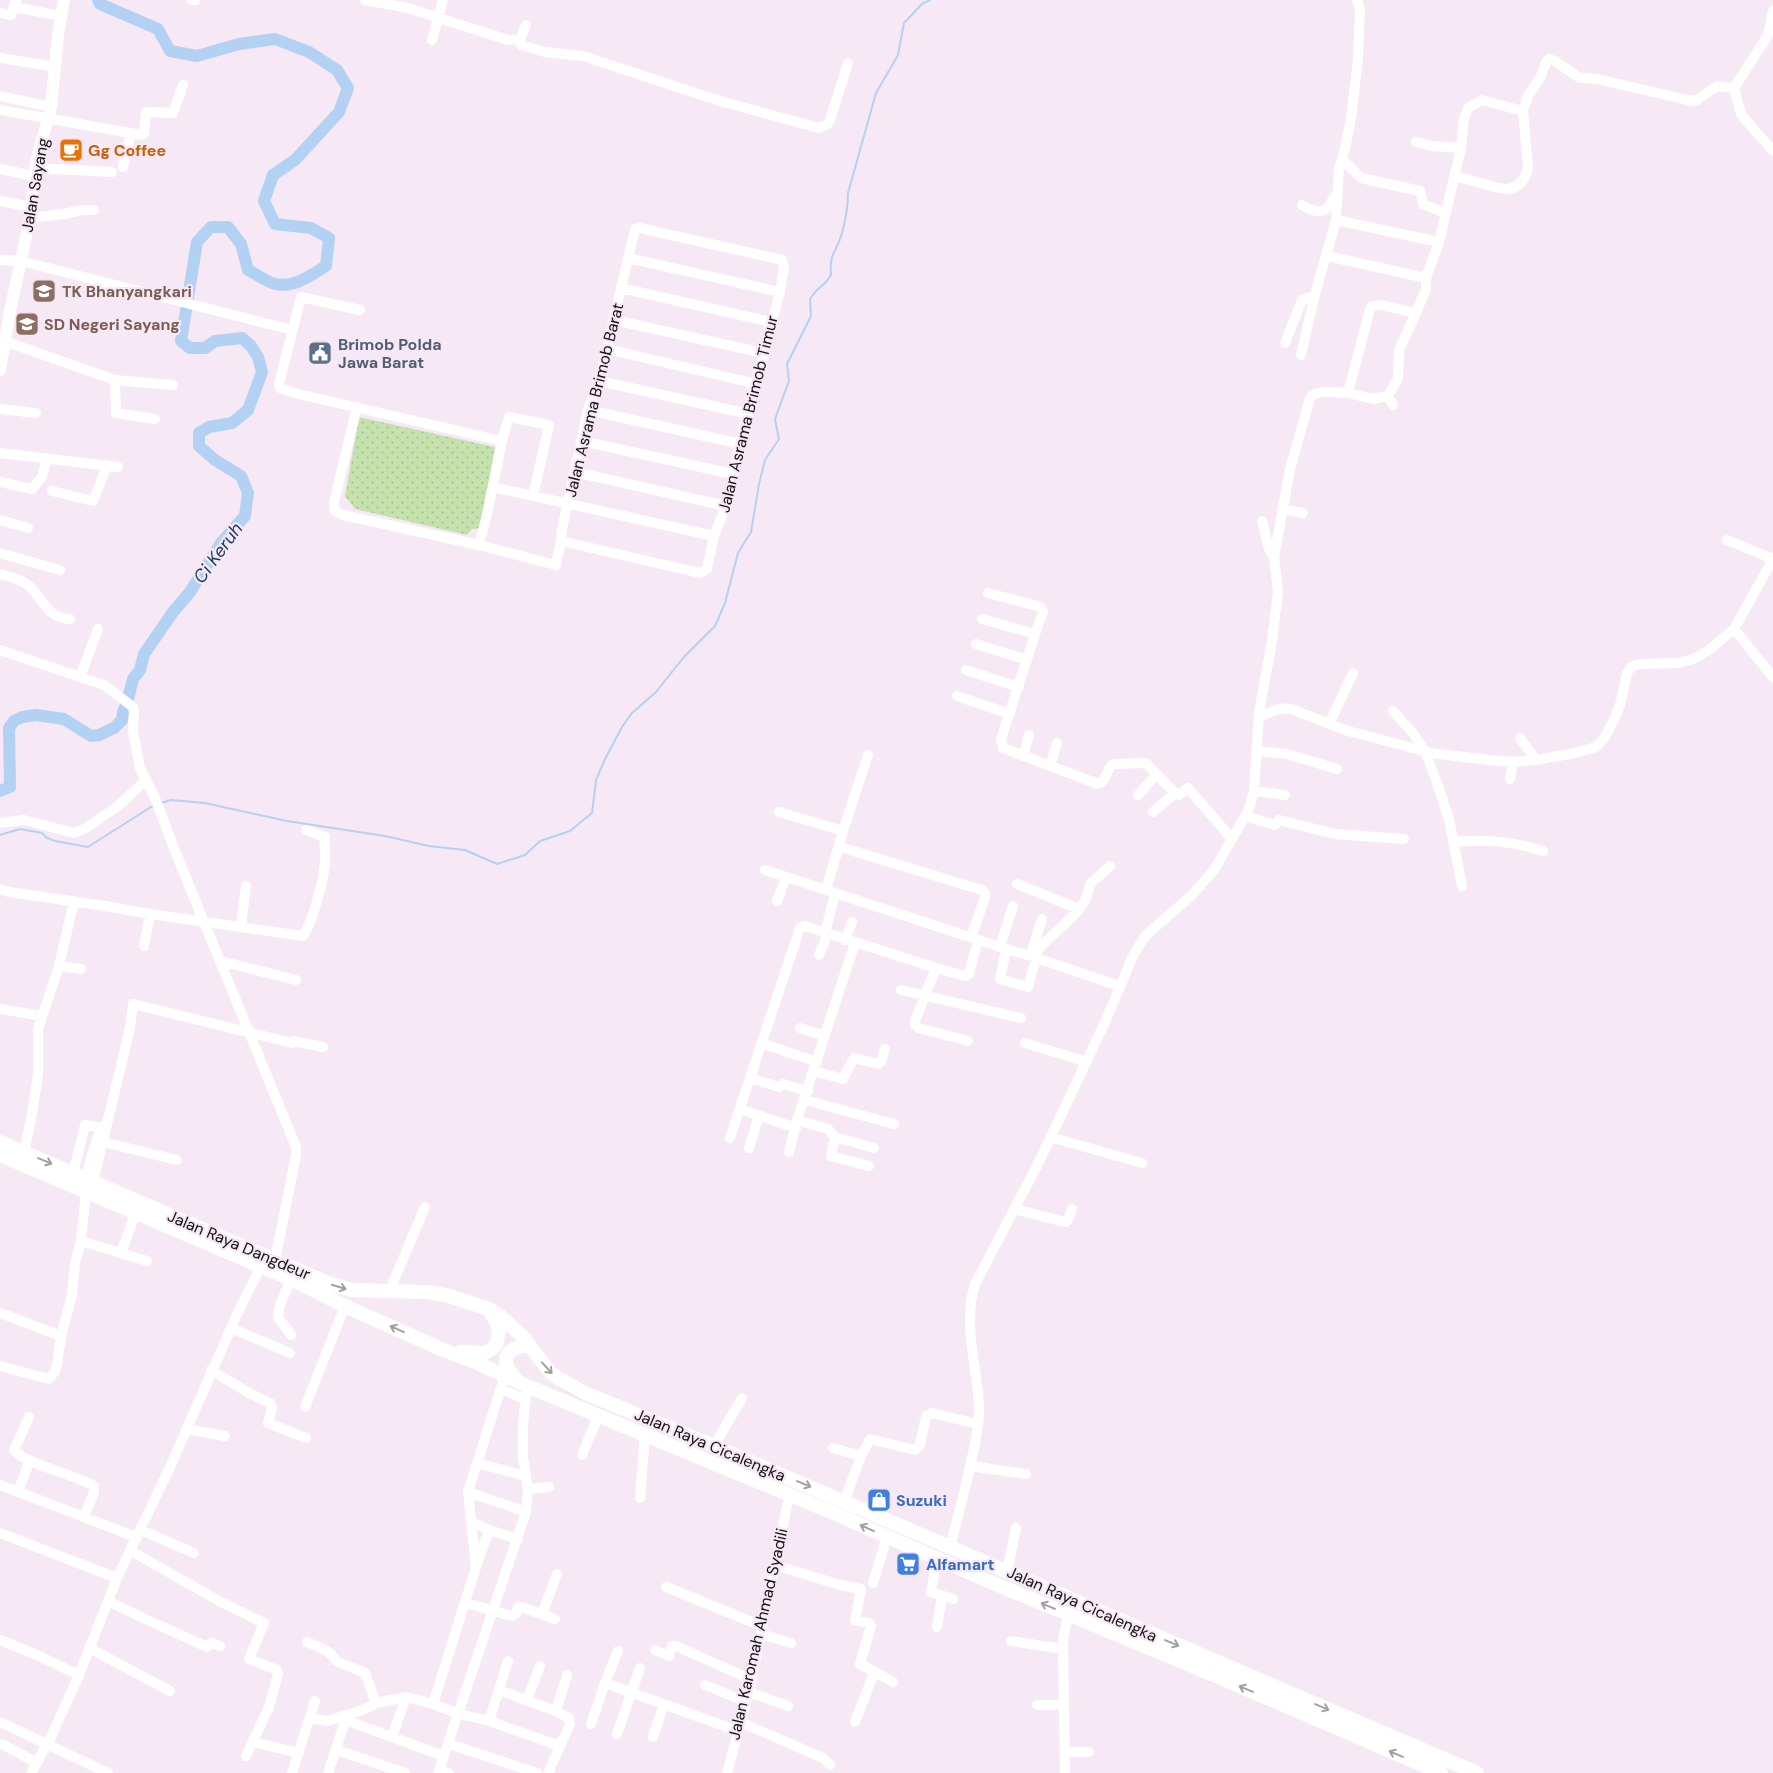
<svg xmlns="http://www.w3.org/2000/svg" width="1773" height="1773" font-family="'DM Sans',sans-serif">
	<defs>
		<pattern id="grass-dots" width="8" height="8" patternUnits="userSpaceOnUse" patternTransform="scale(1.25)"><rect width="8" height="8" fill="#c5e2ad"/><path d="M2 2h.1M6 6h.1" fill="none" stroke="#a8c194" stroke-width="1.8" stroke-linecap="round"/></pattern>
	</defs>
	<rect width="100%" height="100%" fill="#f6e8f5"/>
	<path fill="url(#grass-dots)" d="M 359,417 L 495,447 L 481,528 L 472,529 L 467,535 L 355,509 L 345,496 Z"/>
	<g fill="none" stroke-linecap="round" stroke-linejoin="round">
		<path stroke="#b3d2f3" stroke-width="2" d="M 161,803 L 171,800 L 205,803 L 287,821 L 385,836 L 429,846 L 465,850 L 497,864 L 525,855 L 540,841 L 570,831 L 592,813 L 596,780 L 605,759 L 622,727 L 631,714 L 656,692 L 683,658 L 715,626 L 725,603 L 738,553 L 751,532 L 759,484 L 765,460 L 779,439 L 775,419 L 789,381 L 787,364 L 811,316 L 810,299 L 816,291 L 826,282 L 831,275 C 829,252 837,252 842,233 C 846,219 848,207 848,193 L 876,93 L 898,55 L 904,23 L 922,4 L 930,0
			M 0,835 L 20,829 L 42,833 L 47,838 L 55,841 L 88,847 L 154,805"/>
		<path stroke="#b3d2f3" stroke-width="12" d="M 0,791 L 10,787 L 9,728 L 14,721 L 22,717 L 36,715 L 64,719 L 91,736 L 99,735 L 114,728 L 122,720 L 123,712 L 127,703 L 133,679 L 140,670 L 144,654 L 173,612 L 190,592 L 221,543 L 245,516 L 248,493 L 241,476 L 215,460 L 199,446 L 199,433 L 209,427 L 232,423 L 248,410 L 262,372 L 258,357 L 251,346 L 242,338 L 215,341 L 205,348 L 190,348 L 181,341 L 197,242 L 211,227 L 228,227 L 241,244 L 248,270 C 256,274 264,280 272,283 C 291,290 310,276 326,266 L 329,238 L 311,228 L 275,224 L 264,201 L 273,175 L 295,160 L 339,112 L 348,88 L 337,70 L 309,52 L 275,39 L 239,44 L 197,56 L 170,51 L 158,29 L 100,4 L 98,0"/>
		<path stroke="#fff" stroke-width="10" d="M 191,0 L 195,0
			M 365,0 L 408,8 L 508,40 L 520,39 L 521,45 L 545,52 L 583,56 L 720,101 L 819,128 L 828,124 L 830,120 L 848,63
			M 14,7 L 61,16
			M 1773,11 L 1768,35 L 1734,88 L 1741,114 L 1744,118 L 1773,151
			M 0,13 L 11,15 L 16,0
			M 520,39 L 526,25
			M 432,40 L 443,0
			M 0,58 L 56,67
			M 0,96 L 51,107
			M 0,110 L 142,135 L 144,133 L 146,112 L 173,113 L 183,85
			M 1416,142 L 1433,146 L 1461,148
			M 1342,159 L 1361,178 L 1420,191 L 1423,204 L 1445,213
			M 123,167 L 131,133
			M 35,168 L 112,172
			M 0,169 L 34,176
			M 1454,176 C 1464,178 1501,190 1508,189 C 1520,187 1526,178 1528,167 L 1523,111 L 1528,96 L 1540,78 L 1546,62 L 1549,59 L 1555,61 L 1580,78 L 1597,79 L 1692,101 L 1697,100 L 1717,86 L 1734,88
			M 0,201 L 31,207
			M 1302,205 C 1308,209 1319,214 1326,209 C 1330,206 1332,199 1336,195
			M 30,218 L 64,214 L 82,210 L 94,210
			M 1336,220 L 1439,242
			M 1327,256 L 1426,278
			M 628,258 L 780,292
			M 0,260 L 21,261 L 292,330
			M 621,288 L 771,322
			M 360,310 L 301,297 L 279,384 L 280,388 L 294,393 L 502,441
			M 614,320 L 764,353
			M 4,341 L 115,380 L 116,413 L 155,419
			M 1285,343 L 1302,300 L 1309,297 L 1314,298
			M 607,349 L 757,384
			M 1301,355 L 1314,298 L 1336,220 L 1339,168 L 1345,149 L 1351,118 L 1358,59 L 1360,9 L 1357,0
			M 115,380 L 173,385
			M 599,381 L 749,414
			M 1348,393 L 1373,399 L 1388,396 L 1398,378 L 1399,350 L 1416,313
			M 1388,396 L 1393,405
			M 357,407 L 334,502 L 335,511 L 343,515 L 479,545 L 556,565 L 561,541 L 562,529 L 588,410 L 601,373 L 635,229 L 640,228 L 782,260 L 784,266 L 780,292 L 744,426 L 733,474 L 732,488 L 726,506 L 714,536 L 707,569 L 700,573 L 561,541
			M 0,409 L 36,413
			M 588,410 L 741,444
			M 582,441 L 733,474
			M 0,453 L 118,467
			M 575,472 L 726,506
			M 0,482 L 32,489 L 42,477 L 47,459
			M 493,487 L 714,536
			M 52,491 L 93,501 L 107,466
			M 1282,509 L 1303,513
			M 0,520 L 28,528
			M 1262,521 L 1269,549 L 1274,557
			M 479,545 L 486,519 L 502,441 L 509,417 L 549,425 L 533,496
			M 0,553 L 60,570
			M 0,574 C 9,577 22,579 29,586 C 44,599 46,618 70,619
			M 988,593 L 1041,607 L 1043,612 L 1035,634
			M 982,619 L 1035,634 L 1001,739 L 1003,748 L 1098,784 C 1107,781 1106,769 1113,764 L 1146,763 L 1175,793 L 1179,795 L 1188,788 L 1232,839
			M 1734,629 L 1773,677
			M 976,644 L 1027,660
			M 0,650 L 104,685 L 133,707 L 134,712 L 133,731 L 140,768 L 155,798 L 175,851 L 296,1147 L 296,1155 L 275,1260
			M 966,670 L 1019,687
			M 80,677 L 98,629
			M 957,696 L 1010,714
			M 1393,711 L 1412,732 L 1425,751 L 1436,780 L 1449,819 L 1462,886
			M 1259,718 C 1270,712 1278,707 1291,709 L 1348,731 L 1398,744 L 1430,753 L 1489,760 L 1513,762 L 1536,760 L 1575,753 L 1596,747 L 1605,737 L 1614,720 L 1620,705 L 1627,673 L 1631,667 L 1638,664 L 1679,663 L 1693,659 L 1709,650 L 1734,629 L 1773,559 L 1727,540
			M 1329,724 L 1353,673
			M 1520,738 L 1536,760
			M 1257,751 L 1287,754 L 1337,769
			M 1023,756 L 1029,735
			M 1050,766 L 1057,743
			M 1510,779 L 1513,762
			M 1254,791 L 1285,795
			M 1138,795 L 1157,774
			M 779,812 L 843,831
			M 1153,812 L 1175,793
			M 1245,816 L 1275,825 L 1279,820 L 1335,834 L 1404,839
			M 0,823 L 24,820 L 74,833 L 86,828 L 118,806 L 146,780
			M 1453,842 C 1486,839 1511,841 1543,851
			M 840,847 L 982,890 L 985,893 L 985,897 L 971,937
			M 765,870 L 1000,947 L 1037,958 L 1119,986
			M 1017,884 L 1079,909
			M 0,889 L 9,892 L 105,906 L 150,914 L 303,936 C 313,921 326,875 325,856 C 325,849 324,844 325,837 L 306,830
			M 826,890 L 843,831 L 868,755
			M 777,901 L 786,878
			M 241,926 L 246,886
			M 825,932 L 835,894
			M 845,940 L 852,922
			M 144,946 L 150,914
			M 1000,947 L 1013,906
			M 1006,949 L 1000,979 L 1028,987 L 1039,948 L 1076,913 L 1086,899 L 1090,884 L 1110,866
			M 819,955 L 828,933
			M 1030,956 L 1042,919
			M 220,961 L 296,980
			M 59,966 L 81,969
			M 936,968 L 915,1021 L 915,1025 L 919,1028 L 968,1041
			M 901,990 L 1021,1018
			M 0,1009 L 42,1016
			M 800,1028 L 825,1036
			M 761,1043 L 817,1062
			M 1025,1043 L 1087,1062
			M 814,1071 L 843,1079 L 854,1058 L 878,1064 L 881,1061 L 885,1049
			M 750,1078 L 779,1087
			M 783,1084 L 808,1091
			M 805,1100 L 894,1124
			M 740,1109 L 796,1128
			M 797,1120 L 828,1129 L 835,1137 L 831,1156 L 869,1166
			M 835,1137 L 874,1148
			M 1050,1137 L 1142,1163
			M 730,1138 L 800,928 L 805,926 L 936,968 L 965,976 L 969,974 L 978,940
			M 103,1142 L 177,1160
			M 749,1148 L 759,1116
			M 24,1152 L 32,1114 L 38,1074 L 38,1029 L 59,966 L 74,901
			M 789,1152 L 797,1120 L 855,943
			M 73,1174 L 85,1125 L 99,1127 L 99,1133 L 85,1178
			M 93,1182 L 130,1028 L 133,1004 L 292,1043 L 294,1041 L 323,1047
			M 1014,1209 L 1065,1222 L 1068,1220 L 1072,1209
			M 81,1241 L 147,1261
			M 121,1253 L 136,1212
			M 389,1292 L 425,1207
			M 0,1313 L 61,1336
			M 231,1328 L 290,1353
			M 291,1335 L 278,1317 L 280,1305 L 291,1279
			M 0,1366 L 49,1379 L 55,1371 L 57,1365 L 61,1336 L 72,1295 L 75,1263 L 81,1241 L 86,1192
			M 211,1370 L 249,1393 L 270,1403 L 272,1407 L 268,1423 L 306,1438
			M 501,1389 L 526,1400
			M 305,1407 L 345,1306
			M 29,1417 L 14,1450 C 25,1464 77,1475 94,1486 L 94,1492 L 84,1517
			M 186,1429 L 225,1436
			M 714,1446 L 742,1398
			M 833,1448 L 861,1456
			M 582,1455 L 598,1416
			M 477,1463 L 525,1476
			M 970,1466 L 1026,1474
			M 0,1485 L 136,1537
			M 528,1489 L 549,1487
			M 18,1491 L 30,1460
			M 468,1492 L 526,1512
			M 640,1498 L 645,1434
			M 844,1502 L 861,1456 L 870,1439 L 915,1450 L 920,1445 L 926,1416 L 932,1413 L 977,1424
			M 472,1522 L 489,1530 L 518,1539
			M 141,1530 L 194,1553
			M 0,1533 L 117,1578
			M 950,1548 C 957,1519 965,1491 971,1462 C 975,1445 979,1427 979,1409 C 978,1366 962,1327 975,1284 L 1037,1166 L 1106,1020 L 1133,956 L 1145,936 L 1192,895 L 1214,870 L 1248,811 L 1254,791 L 1259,712 L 1272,641 L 1278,592 L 1274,557 L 1290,469 L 1310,398 C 1319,388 1336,393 1348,393 L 1370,309 L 1372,306 L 1381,305 L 1416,313 L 1426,289 L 1426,278 L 1439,242 L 1461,148 L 1464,118 L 1468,108 L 1482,100 L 1523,111
			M 131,1551 L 221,1602 L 264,1623 L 249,1659 L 277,1670 L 278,1674 L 269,1707 L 246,1756
			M 937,1558 L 931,1592 L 953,1599
			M 477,1564 L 489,1530
			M 775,1565 L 840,1585 L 861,1589 L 855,1620 L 869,1623 L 871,1626 L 860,1664 L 893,1682
			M 1007,1572 L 1016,1528
			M 873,1583 L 887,1537
			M 666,1587 L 762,1626
			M 108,1601 L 141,1617 L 207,1647 L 211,1643 L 220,1646
			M 466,1603 L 512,1616 L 516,1614 L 518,1607 L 522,1607 L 555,1619
			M 542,1614 L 557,1574
			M 937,1627 L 942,1596
			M 761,1634 L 791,1643
			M 0,1640 L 37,1655 L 79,1675
			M 1011,1641 L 1063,1649
			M 307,1642 C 318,1647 331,1650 336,1661 L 365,1673 L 376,1703
			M 89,1648 L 170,1691
			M 655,1650 L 669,1656 L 672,1646 L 676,1646 L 752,1680
			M 605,1683 L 618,1651
			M 705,1685 L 746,1702
			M 499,1690 L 556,1711 L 569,1718 L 570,1724 L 548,1773
			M 749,1692 L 788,1706
			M 527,1700 L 540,1666
			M 433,1704 L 476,1567 L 468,1492 L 505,1375
			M 1037,1705 L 1064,1705
			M 556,1711 L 567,1675
			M 311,1718 L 327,1721 L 363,1710 L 376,1703 L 406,1697 L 433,1704 L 459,1714 L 489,1721 L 560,1746
			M 345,1720 L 444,1756
			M 489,1721 L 508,1661
			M 0,1722 L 108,1773
			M 740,1722 L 823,1758 L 830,1765
			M 855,1722 L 874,1673
			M 591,1724 L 605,1683 L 738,1731
			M 617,1734 L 640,1668
			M 392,1737 L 406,1697
			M 653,1737 L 664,1704
			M 253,1742 L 299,1753
			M 2,1744 L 37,1763
			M 449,1744 L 537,1773
			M 337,1750 L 405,1773
			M 1065,1752 L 1089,1752
			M 439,1770 L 449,1773
			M 31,1773 L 51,1737 L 79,1675 L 117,1578 L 171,1465 L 238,1312 L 261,1266
			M 292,1773 L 315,1701
			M 328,1773 L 347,1715
			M 438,1773 L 526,1512 L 528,1489 L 523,1457 L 523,1425 L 527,1386
			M 727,1773 L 749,1692 L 789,1496
			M 1065,1773 L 1063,1639 L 1068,1615"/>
		<path stroke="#fff" stroke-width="12" d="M 0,370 L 10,311 L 30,218 L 36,162 L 51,107 L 58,35 L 64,0"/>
		<path stroke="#fff" stroke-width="14" d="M 0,1142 L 328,1283 L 351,1290 L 425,1292 L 446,1295 L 489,1309 L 499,1315 L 523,1337 L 550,1372 L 558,1378 L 585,1393 L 714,1446 L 1477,1773
			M 0,1155 L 291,1279 L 345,1306 L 441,1349 L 475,1362 L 527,1386 L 829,1511 L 986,1580 L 1214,1675 L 1441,1773
			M 461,1352 L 485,1353 L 494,1347 L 497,1343 L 499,1327 L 489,1309
			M 517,1381 C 514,1376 507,1370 506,1363 C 504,1350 520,1345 530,1346"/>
	</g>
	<defs><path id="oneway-shaft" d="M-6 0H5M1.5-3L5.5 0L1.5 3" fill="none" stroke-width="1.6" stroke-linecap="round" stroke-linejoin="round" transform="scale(1.25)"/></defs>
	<g stroke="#a19fa1">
		<use href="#oneway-shaft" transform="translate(45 1161) rotate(23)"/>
		<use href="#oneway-shaft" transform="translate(339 1287) rotate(17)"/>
		<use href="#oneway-shaft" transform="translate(397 1329) rotate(-156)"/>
		<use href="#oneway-shaft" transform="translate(547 1368) rotate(48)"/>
		<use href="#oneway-shaft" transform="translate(804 1484) rotate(23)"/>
		<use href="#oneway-shaft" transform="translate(867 1528) rotate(-156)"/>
		<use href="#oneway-shaft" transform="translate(1048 1606) rotate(-157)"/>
		<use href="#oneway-shaft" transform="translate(1172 1643) rotate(23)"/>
		<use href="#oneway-shaft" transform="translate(1246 1689) rotate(-157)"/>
		<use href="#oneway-shaft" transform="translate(1322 1707) rotate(23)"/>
		<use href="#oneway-shaft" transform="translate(1396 1754) rotate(-157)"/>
	</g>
	<defs>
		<g id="cafe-square" transform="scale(1.25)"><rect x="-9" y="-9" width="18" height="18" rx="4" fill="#e8710a" stroke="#f6e8f5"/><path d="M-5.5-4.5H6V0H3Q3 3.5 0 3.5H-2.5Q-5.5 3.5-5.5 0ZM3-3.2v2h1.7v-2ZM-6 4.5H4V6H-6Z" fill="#fff"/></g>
		<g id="school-square" transform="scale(1.25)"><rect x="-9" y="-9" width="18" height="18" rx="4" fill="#8d6e63" stroke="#f6e8f5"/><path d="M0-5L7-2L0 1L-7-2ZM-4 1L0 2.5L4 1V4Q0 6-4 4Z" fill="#fff"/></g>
		<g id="civic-square" transform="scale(1.25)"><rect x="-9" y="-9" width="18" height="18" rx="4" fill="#5c6f8a" stroke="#f6e8f5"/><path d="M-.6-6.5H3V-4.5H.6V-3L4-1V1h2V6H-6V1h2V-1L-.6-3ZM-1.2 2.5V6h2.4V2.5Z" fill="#fff"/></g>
		<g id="shop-square" transform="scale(1.25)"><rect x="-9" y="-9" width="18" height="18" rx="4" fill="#3f7fe0" stroke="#f6e8f5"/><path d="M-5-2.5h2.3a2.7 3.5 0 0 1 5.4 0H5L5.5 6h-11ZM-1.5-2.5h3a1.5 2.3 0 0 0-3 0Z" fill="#fff"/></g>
		<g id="supermarket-square" transform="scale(1.25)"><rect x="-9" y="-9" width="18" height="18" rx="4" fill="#3f7fe0" stroke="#f6e8f5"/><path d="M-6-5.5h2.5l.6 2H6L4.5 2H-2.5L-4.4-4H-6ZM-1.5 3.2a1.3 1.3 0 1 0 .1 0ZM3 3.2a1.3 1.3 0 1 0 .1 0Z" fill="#fff"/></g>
	</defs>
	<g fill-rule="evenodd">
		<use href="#cafe-square" x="71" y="150"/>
		<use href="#school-square" x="44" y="291"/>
		<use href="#school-square" x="27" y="324"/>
		<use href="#civic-square" x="320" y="353"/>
		<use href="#shop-square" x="879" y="1500"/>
		<use href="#supermarket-square" x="908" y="1564"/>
	</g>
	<g text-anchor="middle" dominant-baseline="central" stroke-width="4.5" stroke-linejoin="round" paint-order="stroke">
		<g font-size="16" font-weight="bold" fill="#c56008" stroke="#f6e8f5" text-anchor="start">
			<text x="88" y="150">Gg Coffee</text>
		</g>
		<g font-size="16" fill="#141014" stroke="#f6e8f5">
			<text transform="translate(35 185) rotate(-80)">Jalan Sayang</text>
			<text transform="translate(594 400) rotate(-76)">Jalan Asrama Brimob Barat</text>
			<text transform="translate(748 414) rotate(-76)">Jalan Asrama Brimob Timur</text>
			<text transform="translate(239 1245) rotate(23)">Jalan Raya Dangdeur</text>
			<text transform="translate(710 1445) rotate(23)">Jalan Raya Cicalengka</text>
			<text transform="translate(1082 1604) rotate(24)">Jalan Raya Cicalengka</text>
			<text transform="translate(758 1634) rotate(-77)">Jalan Karomah Ahmad Syadili</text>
		</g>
		<g font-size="16" font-weight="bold" fill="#785e54" stroke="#f6e8f5" text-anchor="start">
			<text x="62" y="291">TK Bhanyangkari</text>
			<text x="44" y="324">SD Negeri Sayang</text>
		</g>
		<g font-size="16" font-weight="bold" fill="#4e5e75" stroke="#f6e8f5" text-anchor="start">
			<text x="338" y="344">Brimob Polda<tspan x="338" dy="18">Jawa Barat</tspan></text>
		</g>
		<g font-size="16" font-weight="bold" fill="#366cbe" stroke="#f6e8f5" text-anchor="start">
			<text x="896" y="1500">Suzuki</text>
			<text x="926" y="1564">Alfamart</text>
		</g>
		<g font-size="18" font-style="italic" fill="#13395c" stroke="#f6e8f5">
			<text transform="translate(218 553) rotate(-54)">Ci Keruh</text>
		</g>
	</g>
</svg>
